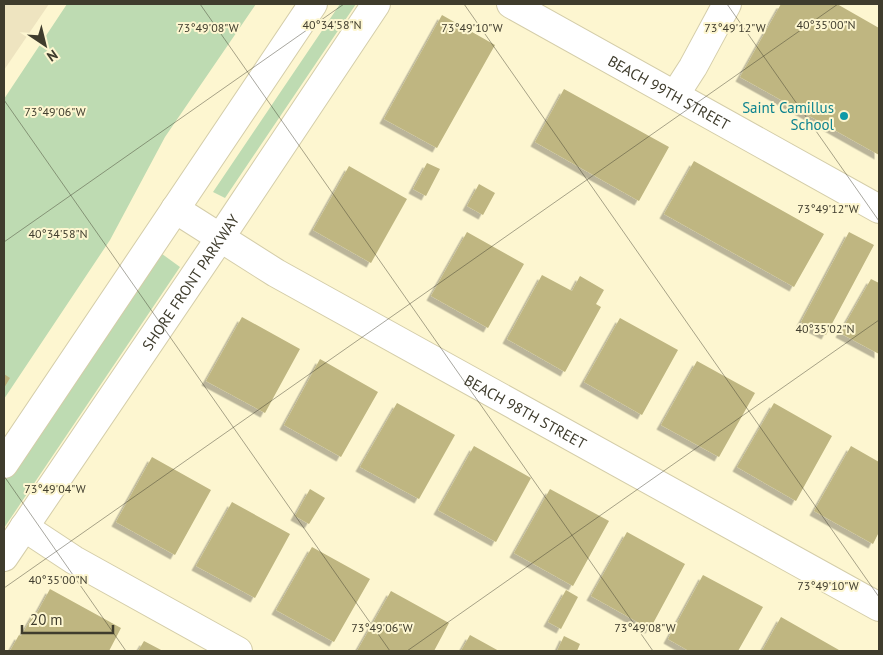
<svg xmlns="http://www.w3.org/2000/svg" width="883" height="655" font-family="'PT Sans',sans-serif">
	<defs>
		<filter id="shadow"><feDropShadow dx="-4.5" dy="4.5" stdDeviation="0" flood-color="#0004"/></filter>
	</defs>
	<rect width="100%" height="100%" fill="#fdf6d0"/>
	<path fill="#bedbb2" d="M 67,4 L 256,4 L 165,137 L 110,240 L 4,399 L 4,99 Z
		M 340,4 L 356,4 L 225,198 L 213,192 Z
		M 158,251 L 180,267 L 4,528 L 4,480 Z"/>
	<path fill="#eee4c0" d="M 4,4 L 49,4 L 4,70 Z"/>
	<path fill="#bfb681" filter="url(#shadow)" d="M 781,4 L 837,4 L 879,28 L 879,155 L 740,77 Z
		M 442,15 L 495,45 L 437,148 L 384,119 Z
		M 564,89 L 669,147 L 639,201 L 535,142 Z
		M 694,161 L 824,234 L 794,287 L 664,214 Z
		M 427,163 L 440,169 L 426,196 L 413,189 Z
		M 349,166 L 407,199 L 371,263 L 313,230 Z
		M 479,184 L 495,193 L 483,215 L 467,206 Z
		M 467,232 L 524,264 L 488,328 L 431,296 Z
		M 849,232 L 874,245 L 826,335 L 801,322 Z
		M 542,275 L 572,291 L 580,276 L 604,290 L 596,304 L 601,307 L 565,372 L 507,339 Z
		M 871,279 L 879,283 L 879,354 L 840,333 Z
		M 242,317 L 300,349 L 265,413 L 206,381 Z
		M 620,318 L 678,350 L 642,415 L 584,382 Z
		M 320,359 L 378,392 L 341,457 L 284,425 Z
		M 697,361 L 755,393 L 719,457 L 661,425 Z
		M 4,374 L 10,378 L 4,388 Z
		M 397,403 L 455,435 L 419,499 L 360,467 Z
		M 774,403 L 832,436 L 796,501 L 737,467 Z
		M 474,446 L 531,478 L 496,542 L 438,510 Z
		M 851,446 L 879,462 L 879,532 L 873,544 L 814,511 Z
		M 152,457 L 211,490 L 175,555 L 116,522 Z
		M 310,489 L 325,498 L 309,524 L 295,516 Z
		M 550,489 L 609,521 L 573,586 L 514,553 Z
		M 232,502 L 290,534 L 255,598 L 196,566 Z
		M 627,532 L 685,564 L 650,629 L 591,596 Z
		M 312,547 L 370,579 L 334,642 L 276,610 Z
		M 703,575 L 763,607 L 738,651 L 689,651 L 668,639 Z
		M 50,589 L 121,628 L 109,651 L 10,651 L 19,635 L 21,636 L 35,612 L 37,613 Z
		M 566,590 L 578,597 L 561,629 L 548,622 Z
		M 391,591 L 449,623 L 434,651 L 357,651 Z
		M 781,617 L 839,650 L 838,651 L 762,651 Z
		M 470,635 L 499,651 L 461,651 Z
		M 564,636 L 580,644 L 577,651 L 557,651 Z
		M 144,641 L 163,651 L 138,651 Z"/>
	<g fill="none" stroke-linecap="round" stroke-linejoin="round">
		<g stroke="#d4cda9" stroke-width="30">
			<g id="minor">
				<path id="s1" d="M 511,4 L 879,209"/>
				<path d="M 675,95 L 693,67 L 727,4"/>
				<path id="s2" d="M 175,209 L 276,273 L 879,607"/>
				<path d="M 4,464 L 313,4"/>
				<path d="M 24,527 L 74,560 L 238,651"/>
				<path id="s3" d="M 4,557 L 220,238 L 376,4"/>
			</g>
		</g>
		<use href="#minor" stroke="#fff" stroke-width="28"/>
	</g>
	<path fill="none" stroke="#3f3c2d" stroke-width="1" stroke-opacity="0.45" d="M 200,4 L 653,651M 464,4 L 879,597M 727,4 L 879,221M 4,100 L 390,651M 4,242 L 344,4M 4,476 L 126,651M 4,588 L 838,4M 407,651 L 879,320"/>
	<circle fill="#0f9aa8" stroke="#fdf6d0" stroke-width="2" cx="844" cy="116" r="5"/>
	<g text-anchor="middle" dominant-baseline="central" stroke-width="4" stroke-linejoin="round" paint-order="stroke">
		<g font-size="15" fill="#3f3c2d" stroke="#fdf6d0">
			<text stroke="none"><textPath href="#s1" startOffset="181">BEACH 99TH STREET</textPath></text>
			<text stroke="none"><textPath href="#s3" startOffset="332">SHORE FRONT PARKWAY</textPath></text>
			<text stroke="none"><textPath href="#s2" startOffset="405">BEACH 98TH STREET</textPath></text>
		</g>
		<g font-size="15" fill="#0d838f" stroke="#fdf6d0" text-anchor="end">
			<text x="834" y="107">Saint Camillus<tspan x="834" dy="17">School</tspan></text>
		</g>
	</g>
	<g font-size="12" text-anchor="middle" fill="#3f3c2d" stroke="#fdf6d0" stroke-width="4" stroke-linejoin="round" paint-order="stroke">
		<text x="332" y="29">40°34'58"N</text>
		<text x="826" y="29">40°35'00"N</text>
		<text x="208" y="32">73°49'08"W</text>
		<text x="472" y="32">73°49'10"W</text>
		<text x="735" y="32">73°49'12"W</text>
		<text x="55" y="116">73°49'06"W</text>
		<text x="828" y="213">73°49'12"W</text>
		<text x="58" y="238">40°34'58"N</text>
		<text x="825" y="333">40°35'02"N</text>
		<text x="55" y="493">73°49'04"W</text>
		<text x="58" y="584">40°35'00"N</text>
		<text x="828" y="590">73°49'10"W</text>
		<text x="382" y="632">73°49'06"W</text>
		<text x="645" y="632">73°49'08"W</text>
	</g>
	<rect width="883" height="655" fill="none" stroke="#3f3c2d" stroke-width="10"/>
	<g transform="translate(45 45) rotate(145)" stroke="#fdf6d0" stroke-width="4" paint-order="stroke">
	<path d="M0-4L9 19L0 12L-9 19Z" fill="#3f3c2d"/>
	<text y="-8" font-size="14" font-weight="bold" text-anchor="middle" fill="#3f3c2d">N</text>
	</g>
	<path d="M22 625v8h91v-8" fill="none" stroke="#3f3c2d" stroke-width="2.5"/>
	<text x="30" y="625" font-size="15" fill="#3f3c2d" stroke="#fdf6d0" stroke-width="4" paint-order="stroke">20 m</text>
</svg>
